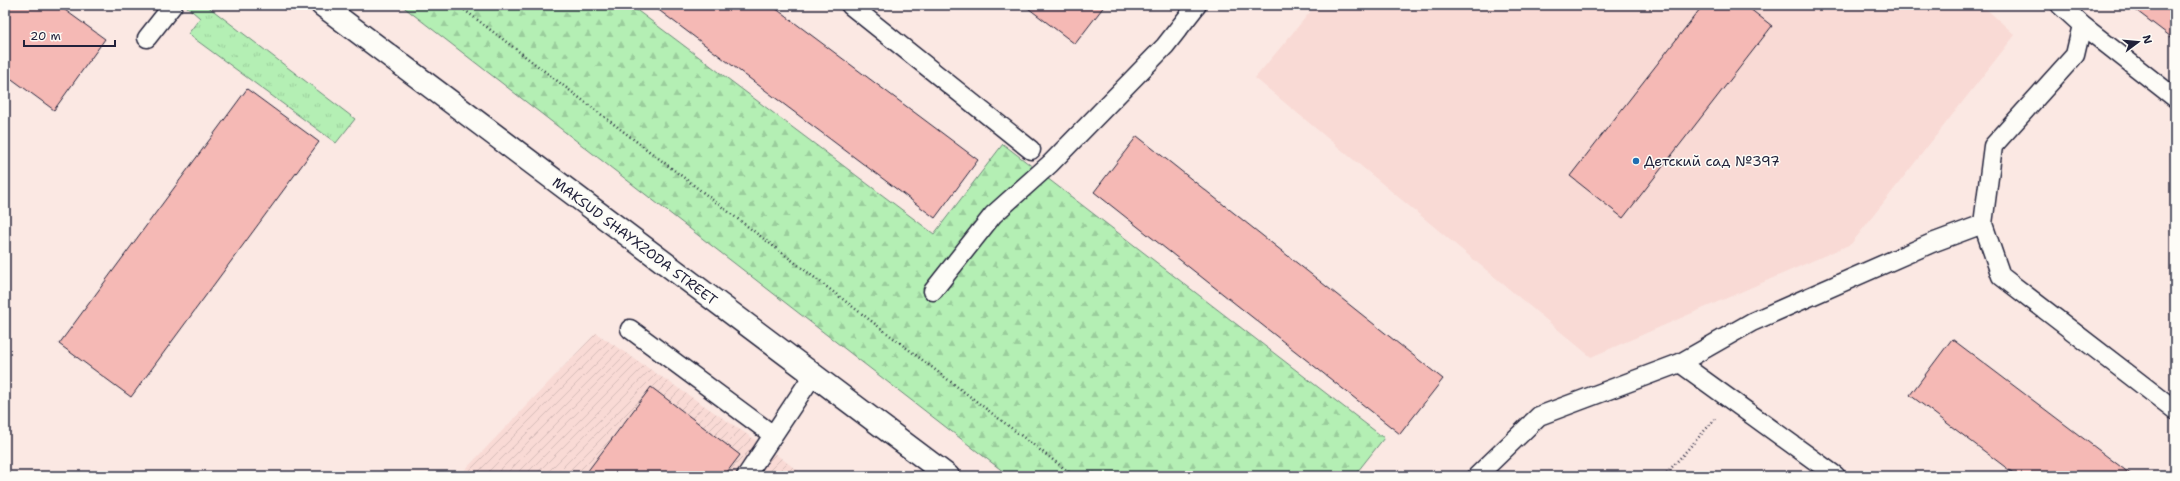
<svg xmlns="http://www.w3.org/2000/svg" width="2180" height="481" font-family="'Shantell Sans',sans-serif">
	<defs>
		<pattern id="industrial-furrows" width="10" height="10" patternUnits="userSpaceOnUse"><rect width="10" height="10" fill="#f9dad5"/><path d="M-1 1l2-2M0 10L10 0M9 11l2-2" fill="none" stroke="#d5bbb8"/></pattern>
		<pattern id="grass-tufts" width="24" height="20" patternUnits="userSpaceOnUse"><rect width="24" height="20" fill="#b4efb4"/><path d="M3 7l-1-3M5 7V3M7 7l1-3M15 17l-1-3M17 17v-4M19 17l1-3" fill="none" stroke="#9acd9c"/></pattern>
		<pattern id="forest-firs" width="22" height="20" patternUnits="userSpaceOnUse"><rect width="22" height="20" fill="#b4efb4"/><path d="M5 1l3.5 6h-7zM16 11l3.5 6h-7z" fill="#9acd9c"/></pattern>
	</defs>
	<rect width="100%" height="100%" fill="#fbe8e3"/>
	<filter id="ink" filterUnits="userSpaceOnUse"><feTurbulence type="fractalNoise" baseFrequency=".025" numOctaves="2"/><feDisplacementMap in="SourceGraphic" scale="8" xChannelSelector="R" yChannelSelector="G"/><feConvolveMatrix kernelMatrix="1 2 1 2 8 2 1 2 1" color-interpolation-filters="sRGB"/></filter>
	<g filter="url(#ink)">
		<path fill="#f9dad5" d="M 1316,5 L 1982,5 L 2015,35 L 1851,244 L 1591,357 L 1255,78 Z"/>
		<path fill="url(#industrial-furrows)" d="M 596,333 L 766,447 L 805,476 L 459,476 Z"/>
		<path fill="url(#grass-tufts)" stroke="#6b8878" d="M 185,5 L 206,5 L 355,119 L 336,143 L 188,34 L 200,18 Z"/>
		<path fill="url(#forest-firs)" stroke="#6b8878" d="M 401,5 L 630,5 L 934,234 L 1003,144 L 1384,438 L 1354,476 L 1009,476 Z"/>
		<path fill="#f5b9b5" stroke="#22223b" d="M 5,5 L 58,5 L 105,39 L 54,110 L 5,74 Z
			M 652,5 L 771,5 L 978,160 L 935,218 Z
			M 1024,5 L 1105,5 L 1075,44 Z
			M 1694,5 L 1745,5 L 1772,26 L 1623,218 L 1570,176 L 1700,9 Z
			M 2129,5 L 2175,5 L 2175,40 Z
			M 247,89 L 319,142 L 131,397 L 59,344 Z
			M 1137,136 L 1443,379 L 1400,434 L 1094,192 Z
			M 1952,339 L 2133,476 L 2017,476 L 1910,395 Z
			M 651,387 L 740,455 L 724,476 L 584,476 Z"/>
		<g fill="none" stroke-linecap="round" stroke-linejoin="round">
			<g stroke="#22223b" stroke-width="21">
				<path id="service" d="M 850,5 L 1031,150
					M 2060,5 L 2082,25 L 2175,98
					M 2082,25 L 2075,55 L 1993,146 L 1983,224 L 2001,276 L 2175,410
					M 147,38 L 173,5
					M 933,291 L 993,215 L 1050,164 L 1165,46 L 1197,5
					M 630,329 L 773,435
					M 1680,363 L 1752,322 L 1932,243 L 1983,224
					M 746,476 L 813,375
					M 1477,476 L 1539,416 L 1680,363 L 1836,476"/>
			</g>
			<g stroke="#22223b" stroke-width="25">
				<path id="tertiary" d="M 322,5 L 948,476"/>
			</g>
			<path stroke="#22223b" stroke-width="2.5" stroke-dasharray="1 3" stroke-linecap="butt" d="M 458,5 L 1074,476
				M 1517,472 L 1521,476
				M 1664,476 L 1715,419"/>
			<use href="#service" stroke="#fdfcf7" stroke-width="18"/>
			<use href="#tertiary" stroke="#fdfcf7" stroke-width="22"/>
		</g>
	</g>
	<circle fill="#1f6fb2" stroke="#fdfcf7" stroke-width="1.5" cx="1636" cy="161" r="4"/>
	<g text-anchor="middle" dominant-baseline="central" stroke-width="3" stroke-linejoin="round" paint-order="stroke">
		<g font-size="14" fill="#22223b" stroke="#fdfcf7" text-anchor="start">
			<text x="1644" y="161">Детский сад №397</text>
		</g>
		<g font-size="14" fill="#22223b" stroke="#fdfcf7">
			<text transform="translate(635 241) rotate(37)">MAKSUD SHAYXZODA STREET</text>
		</g>
	</g>
	<rect width="2180" height="481" fill="none" stroke="#fdfcf7" stroke-width="20"/>
	<rect x="10" y="10" width="2160" height="461" fill="none" stroke="#22223b" stroke-width="1.5" filter="url(#ink)"/>
	<g transform="translate(2138 42) rotate(74)" stroke="#fdfcf7" stroke-width="3" paint-order="stroke">
	<path d="M0-3L7 15L0 10L-7 15Z" fill="#22223b"/>
	<text y="-6" font-size="11" font-weight="bold" text-anchor="middle" fill="#22223b">N</text>
	</g>
	<path d="M24 40v6h91v-6" fill="none" stroke="#22223b" stroke-width="2"/>
	<text x="30" y="40" font-size="12" fill="#22223b" stroke="#fdfcf7" stroke-width="3" paint-order="stroke">20 m</text>
</svg>
